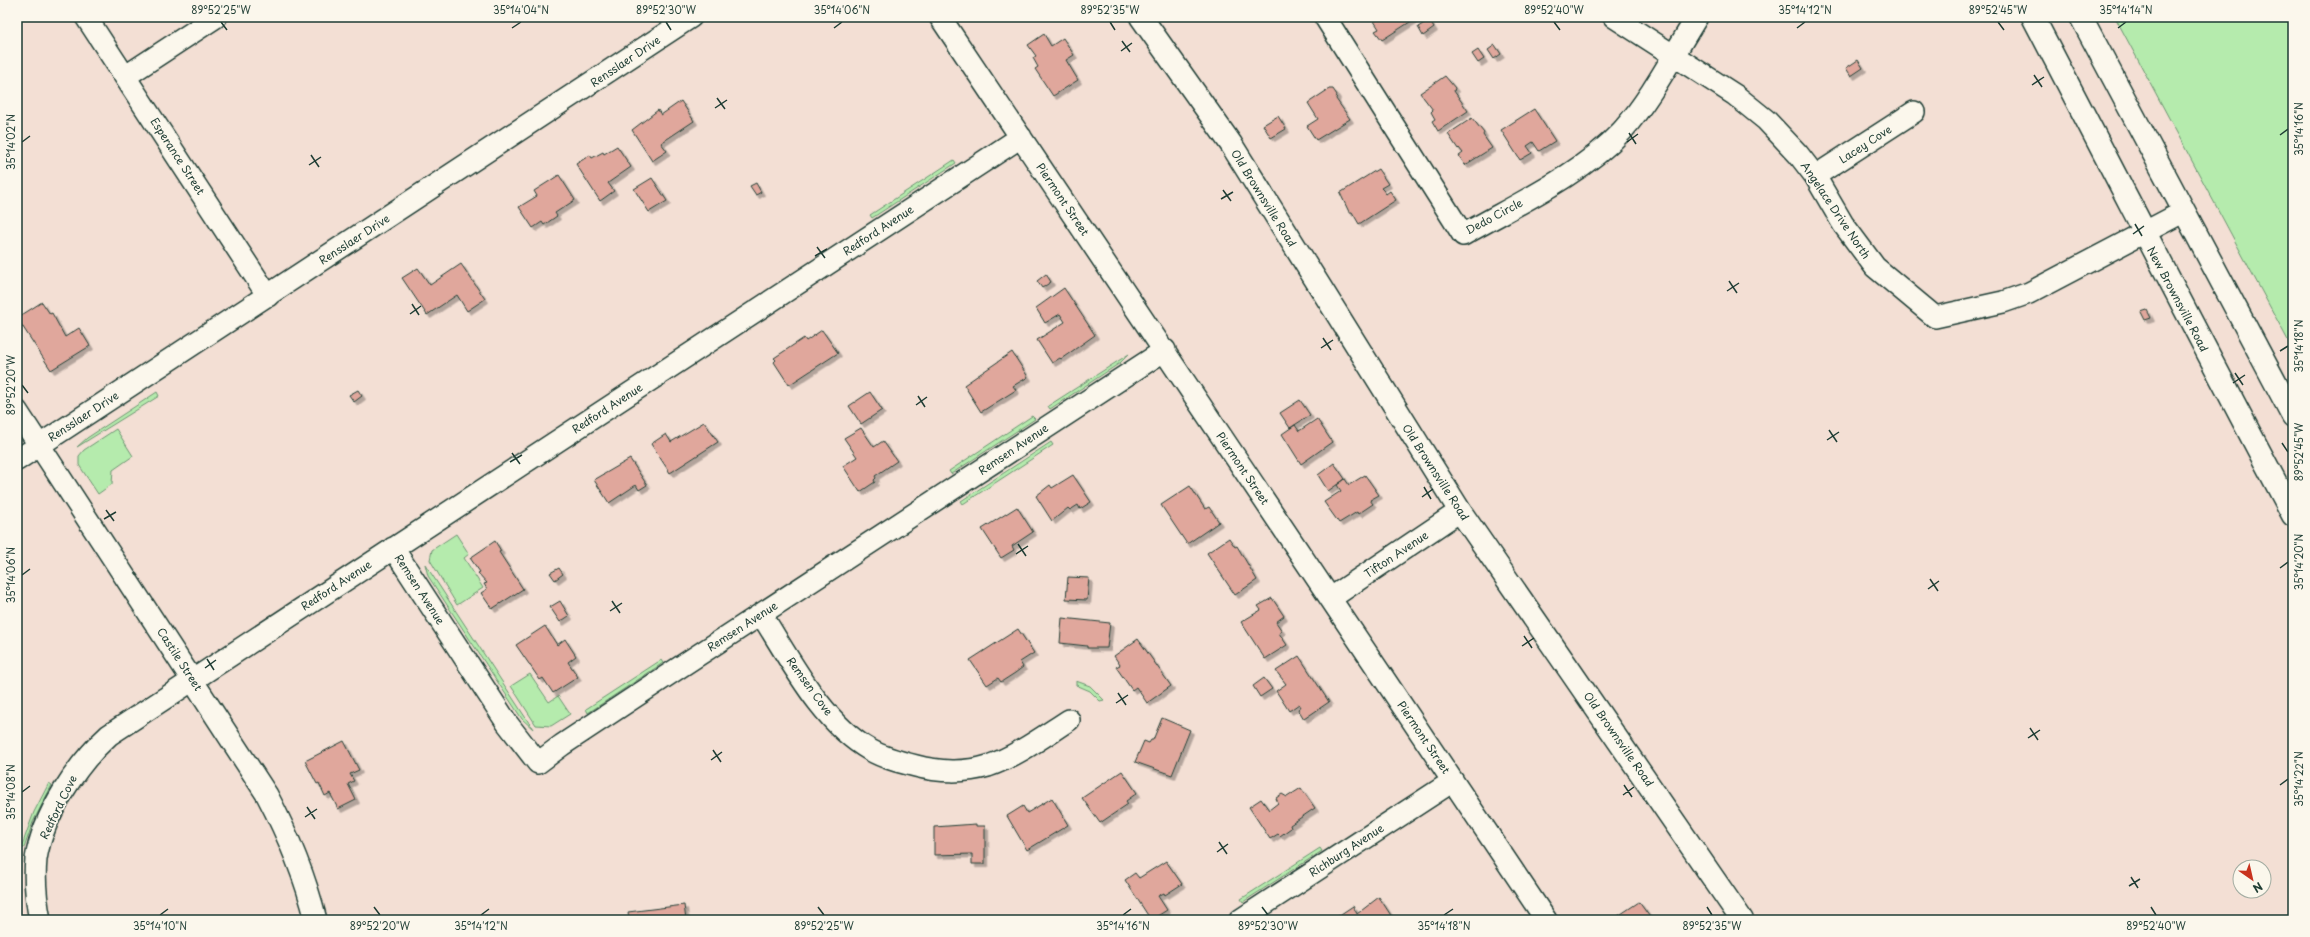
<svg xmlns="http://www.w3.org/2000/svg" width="2310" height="937" font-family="'Playpen Sans',sans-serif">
	<defs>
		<filter id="shadow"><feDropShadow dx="3.5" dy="3.5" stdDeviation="0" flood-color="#0004"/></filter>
	</defs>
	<rect width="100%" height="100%" fill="#f3dfd4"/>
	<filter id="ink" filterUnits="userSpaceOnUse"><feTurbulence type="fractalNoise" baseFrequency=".025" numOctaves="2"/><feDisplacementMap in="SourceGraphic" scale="8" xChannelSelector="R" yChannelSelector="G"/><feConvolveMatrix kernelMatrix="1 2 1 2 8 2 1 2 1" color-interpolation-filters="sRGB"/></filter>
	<g filter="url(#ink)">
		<path fill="#b5ebad" stroke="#6a9470" d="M 2115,17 L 2293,17 L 2293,346 L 2291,346 Z
			M 954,160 L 956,163 L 872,218 L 870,215 Z
			M 1129,354 L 1120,363 L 1050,409 L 1048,406 Z
			M 157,392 L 159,396 L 77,447 L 87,438 Z
			M 1032,416 L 1035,419 L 951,474 L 949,471 Z
			M 116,429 L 133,456 L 113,470 L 112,484 L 98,494 L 79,465 L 79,456 L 84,450 Z
			M 1051,442 L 1053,445 L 963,504 L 961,501 Z
			M 456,534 L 469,554 L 464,558 L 483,588 L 457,605 L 430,560 L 432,550 Z
			M 425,564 L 533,729 L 522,719 L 428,576 Z
			M 661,660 L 663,663 L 588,713 L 586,709 Z
			M 530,674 L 549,702 L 558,696 L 570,714 L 551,726 L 536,725 L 511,686 Z
			M 1076,681 L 1090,686 L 1104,700 L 1100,701 L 1090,691 L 1076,685 Z
			M 49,783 L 52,785 L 33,822 L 24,848 L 21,848 L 34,812 Z
			M 1320,848 L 1322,851 L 1243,902 L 1241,899 Z"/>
		<path fill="#e0a79c" stroke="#1f3d34" filter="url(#shadow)" d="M 1375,17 L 1411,17 L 1413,20 L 1382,40 L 1375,31 L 1379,29 L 1374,21 L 1377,20 Z
			M 1429,20 L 1434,28 L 1423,36 L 1418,27 Z
			M 1044,34 L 1051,46 L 1063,38 L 1074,55 L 1066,60 L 1078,80 L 1053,96 L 1035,69 L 1038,67 L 1033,58 L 1036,56 L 1028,45 Z
			M 1495,45 L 1501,54 L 1494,59 L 1488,50 Z
			M 1478,50 L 1484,59 L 1478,63 L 1472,54 Z
			M 1858,60 L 1863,68 L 1851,76 L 1846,68 Z
			M 1445,76 L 1455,88 L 1454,91 L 1468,111 L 1438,131 L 1432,121 L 1435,119 L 1431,112 L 1433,110 L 1420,93 Z
			M 1329,89 L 1333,89 L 1337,95 L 1336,99 L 1350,119 L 1316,140 L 1307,126 L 1318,119 L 1308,103 Z
			M 681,101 L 694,121 L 661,143 L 667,151 L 652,161 L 632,130 L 658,110 L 661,115 Z
			M 1534,109 L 1555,141 L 1539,151 L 1533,142 L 1527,146 L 1532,153 L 1520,160 L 1501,130 Z
			M 1278,116 L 1286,129 L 1271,138 L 1263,125 Z
			M 1472,118 L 1484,133 L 1483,135 L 1492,148 L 1465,165 L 1459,156 L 1463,153 L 1459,148 L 1458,149 L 1448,134 Z
			M 617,146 L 631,167 L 608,183 L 614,191 L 600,201 L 576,164 L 590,155 L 592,158 L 603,152 L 604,154 Z
			M 1378,169 L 1388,184 L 1381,188 L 1383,190 L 1386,194 L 1390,191 L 1396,200 L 1359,224 L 1352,212 L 1349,212 L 1340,193 Z
			M 559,175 L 575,200 L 555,213 L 557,216 L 544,225 L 542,222 L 533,228 L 519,207 L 537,196 L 534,191 Z
			M 652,178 L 667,201 L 649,212 L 634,189 Z
			M 756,183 L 761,192 L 756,195 L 750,186 Z
			M 461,264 L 485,299 L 467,311 L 457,295 L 427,315 L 402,278 L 418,268 L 430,285 Z
			M 1046,274 L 1051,282 L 1042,288 L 1037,281 Z
			M 1064,288 L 1095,335 L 1061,359 L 1060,358 L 1052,363 L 1037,340 L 1065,322 L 1060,314 L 1045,323 L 1036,308 Z
			M 42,302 L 50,314 L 52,313 L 65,337 L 79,328 L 90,346 L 51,370 L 17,318 Z
			M 2147,310 L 2151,318 L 2145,320 L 2141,312 Z
			M 822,330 L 838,353 L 789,385 L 774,362 L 776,360 L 774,358 L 804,338 L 806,341 Z
			M 1012,352 L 1028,377 L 1013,386 L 1016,390 L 981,412 L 964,385 Z
			M 358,390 L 362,396 L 354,402 L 349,395 Z
			M 870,392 L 882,410 L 861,424 L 849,406 Z
			M 1300,400 L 1310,415 L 1290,428 L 1280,413 Z
			M 1317,419 L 1332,442 L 1301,464 L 1282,434 L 1295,425 L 1299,431 Z
			M 704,422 L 718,442 L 670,473 L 651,444 L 666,434 L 671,442 Z
			M 861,428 L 874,447 L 883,441 L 897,461 L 875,476 L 876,478 L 874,480 L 875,482 L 860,492 L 843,466 L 857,457 L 844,438 Z
			M 630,459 L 647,485 L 639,490 L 636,485 L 609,503 L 594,480 Z
			M 1334,463 L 1345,479 L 1328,491 L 1318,475 Z
			M 1073,475 L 1091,502 L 1080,509 L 1078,505 L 1070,510 L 1068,508 L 1052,521 L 1036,496 L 1050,485 L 1052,488 Z
			M 1365,475 L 1379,495 L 1370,500 L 1373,504 L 1358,514 L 1357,512 L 1339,523 L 1324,502 L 1341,491 L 1337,485 L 1345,479 L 1349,485 Z
			M 1190,486 L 1205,509 L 1209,507 L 1219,522 L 1187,544 L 1161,505 Z
			M 1017,507 L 1033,532 L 1012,546 L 1014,550 L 1001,558 L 982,529 Z
			M 1229,538 L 1235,547 L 1237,546 L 1257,580 L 1235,595 L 1207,553 Z
			M 495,541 L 501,551 L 499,552 L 523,589 L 492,609 L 481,593 L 487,589 L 484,584 L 487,583 L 478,573 L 480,572 L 470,558 Z
			M 559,568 L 563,574 L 555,580 L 550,573 Z
			M 1068,577 L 1089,578 L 1087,600 L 1066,599 Z
			M 1272,598 L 1284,616 L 1276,622 L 1282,631 L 1279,633 L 1287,645 L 1265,659 L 1241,622 L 1261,610 L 1258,606 Z
			M 560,601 L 569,616 L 560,622 L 550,607 Z
			M 1062,618 L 1110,623 L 1107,648 L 1087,648 L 1087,646 L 1060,643 Z
			M 545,626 L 557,645 L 565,639 L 576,656 L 568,662 L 578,677 L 553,693 L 543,678 L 540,680 L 516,645 Z
			M 1018,629 L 1034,653 L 1020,662 L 1023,667 L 1015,673 L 1001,682 L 998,678 L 987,685 L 970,660 Z
			M 1138,639 L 1171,686 L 1147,703 L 1136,687 L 1132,690 L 1116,667 L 1120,665 L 1114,656 Z
			M 1299,656 L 1329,702 L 1304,719 L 1298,709 L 1301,707 L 1299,704 L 1289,711 L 1276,691 L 1286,684 L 1276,671 Z
			M 1264,678 L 1272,689 L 1260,697 L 1253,686 Z
			M 1162,718 L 1190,730 L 1172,775 L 1135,762 L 1144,741 L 1149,743 L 1151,740 L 1153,740 Z
			M 344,741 L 359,770 L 350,774 L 354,781 L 348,784 L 356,800 L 338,809 L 330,793 L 325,796 L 319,783 L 317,784 L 305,761 Z
			M 1122,771 L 1137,793 L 1126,801 L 1128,804 L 1100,823 L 1082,798 Z
			M 1301,788 L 1315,808 L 1290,825 L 1291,828 L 1280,836 L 1278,834 L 1270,839 L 1249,807 L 1261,799 L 1269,810 L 1278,803 L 1276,798 L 1282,794 L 1287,797 Z
			M 1052,798 L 1068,825 L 1027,850 L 1007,816 L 1023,806 L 1027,813 Z
			M 976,824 L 976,826 L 985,826 L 985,864 L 972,864 L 972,854 L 934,855 L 934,827 Z
			M 1166,861 L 1182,884 L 1165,895 L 1164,893 L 1158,896 L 1167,910 L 1151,920 L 1125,880 L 1135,873 L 1139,878 Z
			M 1379,897 L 1394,920 L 1340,920 L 1338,916 L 1353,906 L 1357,914 Z
			M 1639,902 L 1652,920 L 1619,920 L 1618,916 Z
			M 684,905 L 686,920 L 629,920 L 628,912 Z"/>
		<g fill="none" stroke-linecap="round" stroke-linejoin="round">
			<g stroke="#1f3d34" stroke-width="24">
				<path id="minor" d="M 86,17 L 268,296
					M 940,17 L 1546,920
					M 1325,17 L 1463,235 C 1515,205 1581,175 1622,131 C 1652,97 1673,55 1697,17
					M 1614,17 L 1735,95 L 1766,120 L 1798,154 L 1815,176 L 1843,224 L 1875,267 L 1935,317 L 2003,302 L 2029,293 L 2183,212
					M 126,76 L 216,17
					M 1815,176 L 1914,112
					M 17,411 L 267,795 C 288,835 305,876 316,920
					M 17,460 L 691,17
					M 393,548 L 507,723 L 538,763 L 562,745 L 677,669 L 1165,350
					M 1331,598 L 1460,511
					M 761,614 C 790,659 822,723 870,750 C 884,758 900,762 916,766 C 938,772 965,773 988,766 C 1017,756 1044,736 1069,720
					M 40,920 C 36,900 34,880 36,859 C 43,815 77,764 109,735 L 1021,137
					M 1240,920 L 1453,781"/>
			</g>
			<g stroke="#1f3d34" stroke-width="25">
				<path id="tertiary" d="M 1141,17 L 1231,144 L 1460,511 L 1742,920"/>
			</g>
			<g stroke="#1f3d34" stroke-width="25">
				<path id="secondary" d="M 2033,17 C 2120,183 2205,350 2293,515
					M 2081,17 L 2293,416"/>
			</g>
			<use href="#minor" stroke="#fbf7ec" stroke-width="21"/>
			<use href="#tertiary" stroke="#fbf7ec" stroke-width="22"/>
			<use href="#secondary" stroke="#fbf7ec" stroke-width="22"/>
		</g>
	</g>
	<path fill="none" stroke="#1f3d34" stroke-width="1.5" d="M 221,22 L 227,30M 666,22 L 671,30M 1110,22 L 1115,30M 1554,22 L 1560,30M 1998,22 L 2004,30M 512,28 L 521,22M 834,28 L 842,22M 1797,28 L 1805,22M 2118,28 L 2126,22M 1122,41 L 1130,52M 1121,51 L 1132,43M 2034,75 L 2042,87M 2032,85 L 2044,77M 717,98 L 725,109M 715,108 L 727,100M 1629,133 L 1636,144M 2280,135 L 2288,129M 22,142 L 30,136M 1627,142 L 1638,134M 311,155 L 319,167M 309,165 L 321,157M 1223,190 L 1231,201M 1221,199 L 1233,192M 2135,224 L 2142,236M 2133,234 L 2144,226M 817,247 L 825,258M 815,256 L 827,249M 1729,281 L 1737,293M 1727,291 L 1739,283M 412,304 L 419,315M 410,314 L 421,306M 1323,338 L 1331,350M 1321,348 L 1333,340M 2280,351 L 2288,346M 2235,373 L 2243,385M 2233,383 L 2245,375M 22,385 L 28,393M 918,396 L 925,407M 916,405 L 927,397M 1829,430 L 1837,442M 1827,440 L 1839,432M 2282,443 L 2288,452M 512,453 L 520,464M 510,462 L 522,455M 1424,487 L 1431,499M 1422,497 L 1433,489M 106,510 L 114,521M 104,519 L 116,512M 1018,544 L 1026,556M 1016,554 L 1028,546M 2280,568 L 2288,562M 22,575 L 30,569M 1930,579 L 1938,591M 1928,589 L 1939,581M 612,601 L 620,613M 610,611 L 622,603M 1524,636 L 1532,648M 1522,646 L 1534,638M 207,659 L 214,670M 205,668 L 216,660M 1118,693 L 1126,705M 1116,703 L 1128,695M 2030,728 L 2038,740M 2028,738 L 2040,730M 713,750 L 721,762M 711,760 L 722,752M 1624,785 L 1632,797M 2280,785 L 2288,779M 22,792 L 30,786M 1623,795 L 1634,787M 307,807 L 315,819M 305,817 L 317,809M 1219,842 L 1227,854M 1217,852 L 1228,844M 2131,877 L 2138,888M 2129,886 L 2140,879M 374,907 L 380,915M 818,907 L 824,915M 1262,907 L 1268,915M 1707,907 L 1712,915M 2151,907 L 2156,915M 160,915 L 168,909M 481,915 L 489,909M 1123,915 L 1131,909M 1444,915 L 1453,909"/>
	<g text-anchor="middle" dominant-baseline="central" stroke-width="3.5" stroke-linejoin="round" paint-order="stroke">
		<g font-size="11" fill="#1f3d34" stroke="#fbf7ec">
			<text transform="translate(625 61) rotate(-34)">Rensslaer Drive</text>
			<text transform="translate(1865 144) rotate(-33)">Lacey Cove</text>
			<text transform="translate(178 156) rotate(57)">Esperance Street</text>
			<text transform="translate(1264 198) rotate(58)">Old Brownsville Road</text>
			<text transform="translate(1063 199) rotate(56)">Piermont Street</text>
			<text transform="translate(1836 210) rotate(56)">Angelace Drive North</text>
			<text transform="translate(1494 216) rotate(-28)">Dedo Circle</text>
			<text transform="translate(878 230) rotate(-33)">Redford Avenue</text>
			<text transform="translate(354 239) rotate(-33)">Rensslaer Drive</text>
			<text transform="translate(2178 299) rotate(62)">New Brownsville Road</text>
			<text transform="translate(607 408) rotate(-33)">Redford Avenue</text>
			<text transform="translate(83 416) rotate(-33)">Rensslaer Drive</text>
			<text transform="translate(1013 449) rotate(-34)">Remsen Avenue</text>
			<text transform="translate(1243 468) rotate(56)">Piermont Street</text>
			<text transform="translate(1436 472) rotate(57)">Old Brownsville Road</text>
			<text transform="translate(1396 554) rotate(-34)">Tifton Avenue</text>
			<text transform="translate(336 585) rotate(-33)">Redford Avenue</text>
			<text transform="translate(420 589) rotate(57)">Remsen Avenue</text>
			<text transform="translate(742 626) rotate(-33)">Remsen Avenue</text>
			<text transform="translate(180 659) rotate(57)">Castile Street</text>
			<text transform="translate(810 686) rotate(54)">Remsen Cove</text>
			<text transform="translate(1424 737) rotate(56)">Piermont Street</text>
			<text transform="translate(1619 739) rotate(55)">Old Brownsville Road</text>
			<text transform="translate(58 807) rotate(-64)">Redford Cove</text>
			<text transform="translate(1346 850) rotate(-33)">Richburg Avenue</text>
		</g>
	</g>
	<rect width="2310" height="937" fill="none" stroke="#fbf7ec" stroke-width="44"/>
	<g transform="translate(2252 879) rotate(146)"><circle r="19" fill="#fbf7ec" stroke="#a3ada2"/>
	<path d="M0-3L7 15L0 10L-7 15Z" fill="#c8321e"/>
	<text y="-6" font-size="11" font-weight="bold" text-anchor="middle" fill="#1f3d34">N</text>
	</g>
	<rect x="22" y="22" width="2266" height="893" fill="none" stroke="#1f3d34" stroke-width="1.5"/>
	<g font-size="10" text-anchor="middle" fill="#1f3d34">
		<text x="221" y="14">89°52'25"W</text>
		<text x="521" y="14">35°14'04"N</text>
		<text x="666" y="14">89°52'30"W</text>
		<text x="842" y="14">35°14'06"N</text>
		<text x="1110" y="14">89°52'35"W</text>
		<text x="1554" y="14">89°52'40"W</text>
		<text x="1805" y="14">35°14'12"N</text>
		<text x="1998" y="14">89°52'45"W</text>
		<text x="2126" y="14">35°14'14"N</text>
		<text transform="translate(2299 129) rotate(-90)" y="4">35°14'16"N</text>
		<text transform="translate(11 142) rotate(-90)" y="4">35°14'02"N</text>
		<text transform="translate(2299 346) rotate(-90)" y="4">35°14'18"N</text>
		<text transform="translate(11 385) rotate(-90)" y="4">89°52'20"W</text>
		<text transform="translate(2299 452) rotate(-90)" y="4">89°52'45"W</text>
		<text transform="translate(2299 562) rotate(-90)" y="4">35°14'20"N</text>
		<text transform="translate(11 575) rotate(-90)" y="4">35°14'06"N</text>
		<text transform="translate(2299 779) rotate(-90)" y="4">35°14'22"N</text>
		<text transform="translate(11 792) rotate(-90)" y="4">35°14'08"N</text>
		<text x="160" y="930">35°14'10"N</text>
		<text x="380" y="930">89°52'20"W</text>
		<text x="481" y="930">35°14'12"N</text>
		<text x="824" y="930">89°52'25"W</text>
		<text x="1123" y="930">35°14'16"N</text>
		<text x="1268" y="930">89°52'30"W</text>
		<text x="1444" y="930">35°14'18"N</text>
		<text x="1712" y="930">89°52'35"W</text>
		<text x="2156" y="930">89°52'40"W</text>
	</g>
</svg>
